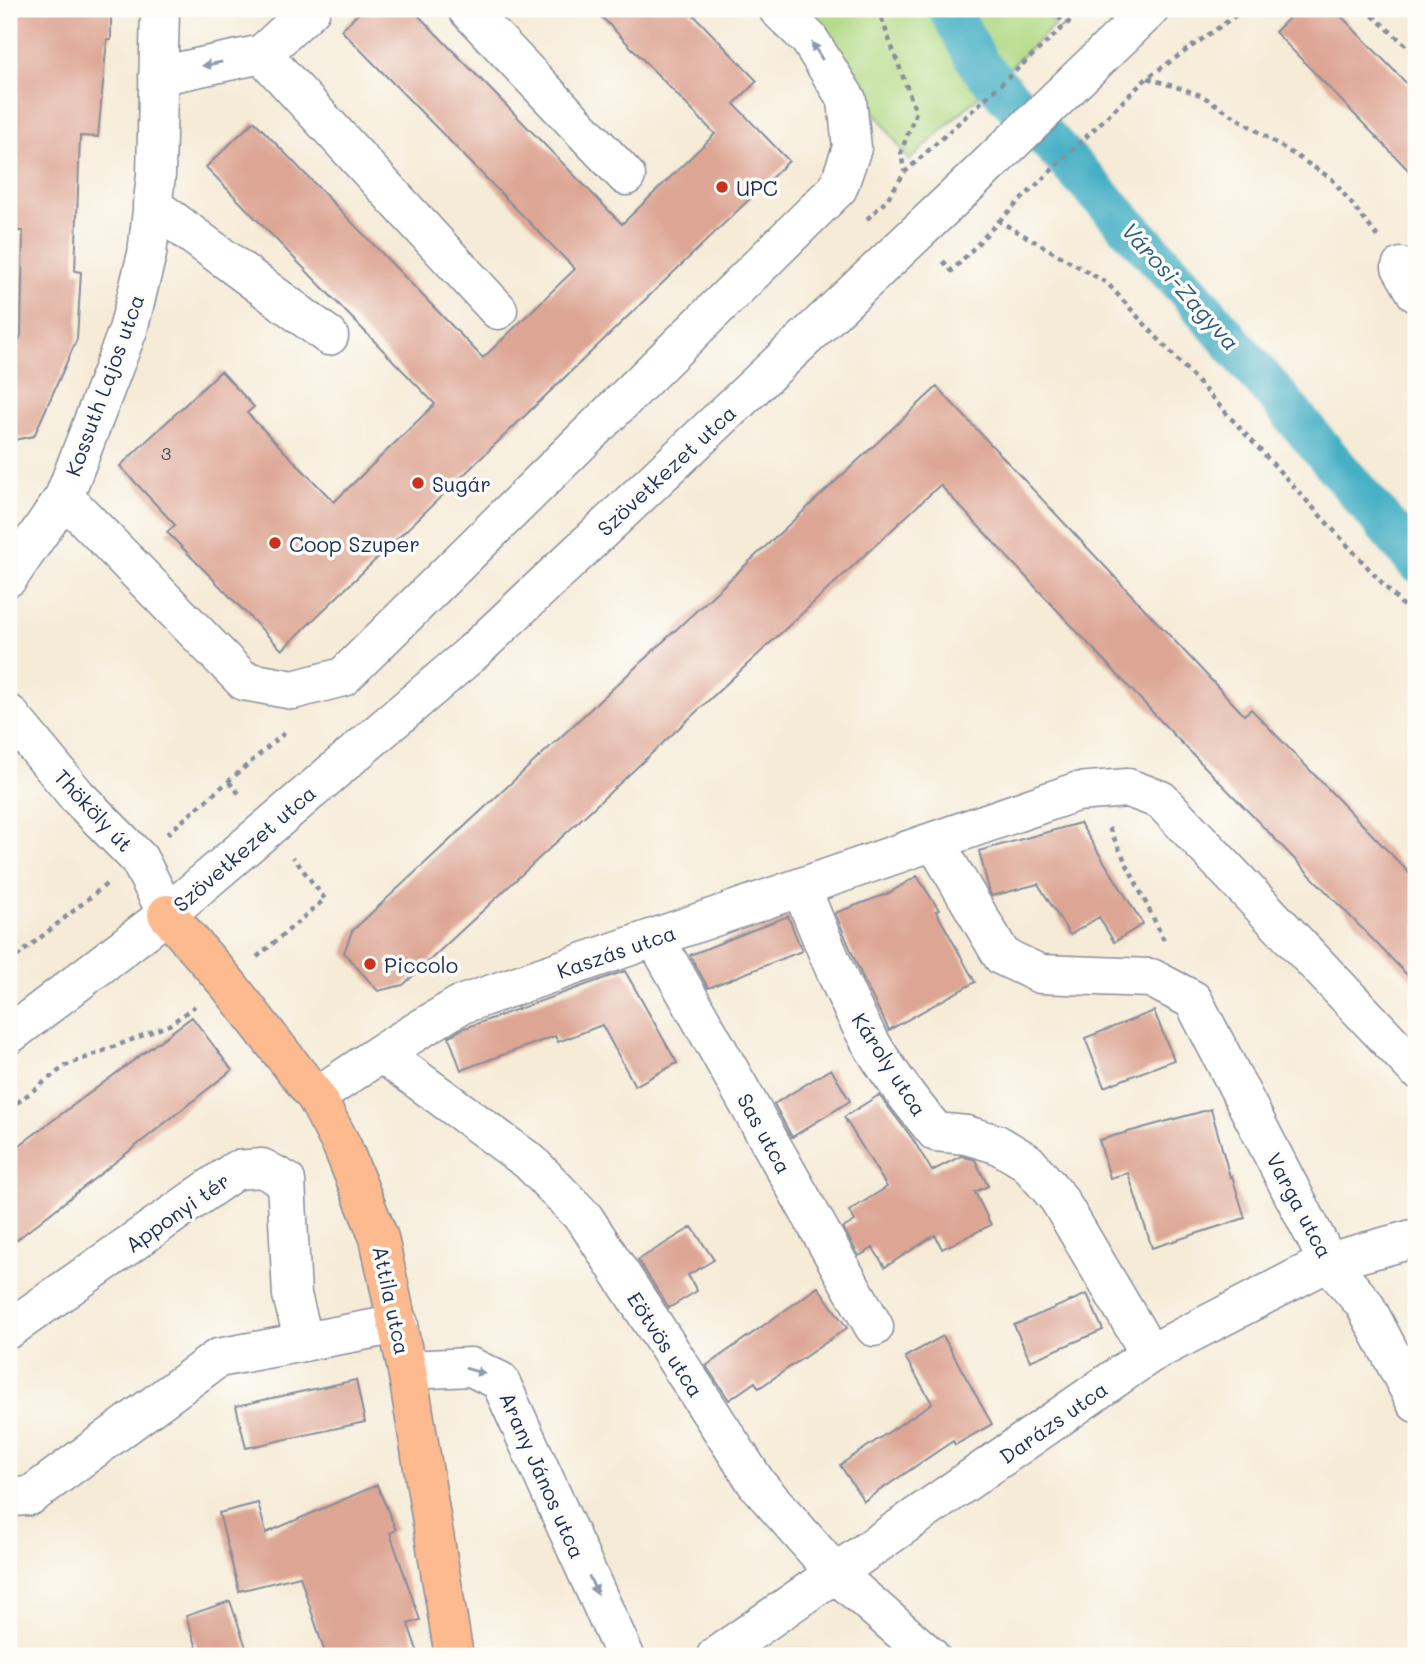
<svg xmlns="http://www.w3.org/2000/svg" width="1425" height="1665" font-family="Mali,sans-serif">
	<rect width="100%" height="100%" fill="#fdfcf7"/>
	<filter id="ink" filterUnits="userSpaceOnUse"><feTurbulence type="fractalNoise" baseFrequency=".0143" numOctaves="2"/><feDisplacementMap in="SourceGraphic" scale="14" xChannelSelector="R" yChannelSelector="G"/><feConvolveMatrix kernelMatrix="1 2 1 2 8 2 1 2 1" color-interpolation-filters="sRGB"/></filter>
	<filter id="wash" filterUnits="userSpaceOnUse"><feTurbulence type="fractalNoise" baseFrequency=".00686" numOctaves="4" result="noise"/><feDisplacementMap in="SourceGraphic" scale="28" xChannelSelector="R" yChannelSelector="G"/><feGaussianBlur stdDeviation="1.57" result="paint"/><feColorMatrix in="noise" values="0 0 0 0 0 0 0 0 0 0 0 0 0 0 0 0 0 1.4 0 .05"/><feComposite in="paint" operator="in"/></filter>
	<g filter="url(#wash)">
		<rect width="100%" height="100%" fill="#f5ebd7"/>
		<path fill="#b1d984" stroke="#668471" stroke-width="2" d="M 803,9 L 1046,9 L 1054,26 L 909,161 Z"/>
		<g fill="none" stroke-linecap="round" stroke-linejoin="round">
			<path stroke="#45afc4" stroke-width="42" d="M 949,9 L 980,66 L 1190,293 L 1416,561"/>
		</g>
		<g id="blocks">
			<path fill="#dda694" d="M 9,9 L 111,9 L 111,40 L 107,40 L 98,137 L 80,136 L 75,271 L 81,272 L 77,339 L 34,436 L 9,441 L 9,362 L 21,335 L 23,231 L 9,231 Z
				M 363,9 L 412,9 L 622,224 L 715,134 L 594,9 L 688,9 L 757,81 L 734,104 L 789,161 L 282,650 L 167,532 L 175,525 L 120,466 L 221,371 L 254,407 L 247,413 L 334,502 L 435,404 L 206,167 L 254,121 L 483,358 L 575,269 L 341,30 Z
				M 1298,9 L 1334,9 L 1416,93 L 1416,178 L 1275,32 Z
				M 937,387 L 1244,715 L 1251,709 L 1416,880 L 1416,984 L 1173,734 L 940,485 L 403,985 L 378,991 L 344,953 L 352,931 Z
				M 1080,823 L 1143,924 L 1114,942 L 1099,917 L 1070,935 L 1038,884 L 992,896 L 990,893 L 979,851 Z
				M 917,876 L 939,910 L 936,911 L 975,982 L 889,1030 L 864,981 L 835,913 L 889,893 Z
				M 788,916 L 802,951 L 708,988 L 690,955 Z
				M 625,971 L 677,1063 L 635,1086 L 602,1025 L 558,1042 L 555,1036 L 461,1070 L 449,1037 L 462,1029 Z
				M 1154,1011 L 1174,1060 L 1104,1087 L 1085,1038 Z
				M 192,1017 L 232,1070 L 9,1246 L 9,1153 Z
				M 831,1069 L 850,1101 L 792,1137 L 774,1104 Z
				M 879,1095 L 912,1138 L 932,1171 L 961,1156 L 975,1160 L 988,1186 L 975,1192 L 991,1225 L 942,1249 L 935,1235 L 885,1267 L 873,1248 L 859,1256 L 843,1228 L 855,1221 L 849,1211 L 887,1187 L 844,1117 Z
				M 1211,1109 L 1230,1177 L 1232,1176 L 1245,1218 L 1152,1248 L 1128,1173 L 1110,1178 L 1099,1140 Z
				M 692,1227 L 714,1260 L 688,1275 L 697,1291 L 669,1308 L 638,1260 Z
				M 818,1287 L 847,1328 L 759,1388 L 755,1382 L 729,1400 L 706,1366 Z
				M 1087,1294 L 1103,1330 L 1030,1361 L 1014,1325 Z
				M 943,1336 L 992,1424 L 955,1445 L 953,1441 L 864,1501 L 840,1465 L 932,1403 L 905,1357 Z
				M 356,1380 L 365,1422 L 246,1448 L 236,1406 Z
				M 377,1485 L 396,1530 L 390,1533 L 420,1620 L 408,1624 L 419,1656 L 326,1656 L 300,1576 L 239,1591 L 219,1513 L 258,1503 L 266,1533 Z
				M 230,1601 L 249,1656 L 200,1656 L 186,1616 Z"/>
		</g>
	</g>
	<g filter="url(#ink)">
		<use href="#blocks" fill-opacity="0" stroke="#888d9a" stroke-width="2"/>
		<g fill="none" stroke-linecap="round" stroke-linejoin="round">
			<g stroke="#888d9a" stroke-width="41">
				<path id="minor" d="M 467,9 L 626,176
					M 262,54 L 498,310
					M 158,76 L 262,54 L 311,9
					M 152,205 L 329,336
					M 1401,267 L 1416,293
					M 64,497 L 244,681 L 293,690 L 343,677 L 838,188 L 852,148 L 847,100 L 809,39 L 778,9
					M 9,577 L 64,497 L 128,330 L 147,254 L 156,175 L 160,9
					M 9,714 L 77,796 L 139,859 L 167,914
					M 935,842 L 1002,956 L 1040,974 L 1151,978 L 1193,1000 L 1328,1262 L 1365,1305 L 1416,1403
					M 801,888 C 824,942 844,999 875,1050 C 893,1079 914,1106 936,1132 L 966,1135 L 997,1144 L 1027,1162 L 1058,1198 L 1150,1354
					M 655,938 L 874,1327
					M 9,1035 L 167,914 L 472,653 L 975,178 L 1150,9
					M 381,1053 L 530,1162 L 585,1219 L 757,1484 L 836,1574 L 930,1656
					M 316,1097 L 381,1053 L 460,1005 L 1076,792 L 1128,788 L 1161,800 L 1416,1069
					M 9,1329 L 236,1170 L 262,1168 L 286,1181 L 292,1295 L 304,1342
					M 407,1370 L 471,1367 L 500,1381 L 625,1656
					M 9,1497 L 30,1496 L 218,1358 L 399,1324
					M 716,1656 L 1150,1354 L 1328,1262 L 1416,1238"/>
			</g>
			<g stroke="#888d9a" stroke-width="41">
				<path id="major" d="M 167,914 L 227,983 L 316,1097 L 342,1146 L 379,1238 L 407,1370 L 454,1656"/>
			</g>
			<path stroke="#888d9a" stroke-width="4.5" stroke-dasharray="5 5" stroke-linecap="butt" d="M 878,9 L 916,112 L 901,152 L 904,171
				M 1060,9 L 1056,13 L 1065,26
				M 1365,9 L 1416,54
				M 1148,78 L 1201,95 L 1332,179 L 1378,237
				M 867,219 L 886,201 L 905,172 L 1083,9
				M 999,221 L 1147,78 L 1245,9
				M 943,261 L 952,271 L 999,221 L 1107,283 L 1416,620
				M 229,782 L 242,797
				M 1109,828 L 1164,940
				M 167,834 L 288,730
				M 257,957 L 325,899 L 293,857
				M 9,963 L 109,882
				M 9,1109 L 65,1066 L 169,1025 L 195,1006"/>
			<use href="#minor" stroke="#fff" stroke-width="38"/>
			<use href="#major" stroke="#fcba8e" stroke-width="38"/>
		</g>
		<defs><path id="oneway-solid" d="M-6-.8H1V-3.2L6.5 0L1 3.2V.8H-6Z" transform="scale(1.75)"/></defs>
		<g fill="#8d97ae">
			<use href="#oneway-solid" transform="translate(817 51) rotate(-122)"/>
			<use href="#oneway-solid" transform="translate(212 64) rotate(168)"/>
			<use href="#oneway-solid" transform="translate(475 1371) rotate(16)"/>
			<use href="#oneway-solid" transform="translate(593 1585) rotate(66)"/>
		</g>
	</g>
	<g fill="#c8321e" stroke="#fdfcf7" stroke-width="2.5">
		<circle cx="722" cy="187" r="7"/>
		<circle cx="418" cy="483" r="7"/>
		<circle cx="275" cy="543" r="7"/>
		<circle cx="370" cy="964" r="7"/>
	</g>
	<g text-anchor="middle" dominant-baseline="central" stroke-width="7" stroke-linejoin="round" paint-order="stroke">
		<g font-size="18" fill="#4c4d6c">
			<text x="166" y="453">3</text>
		</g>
		<g font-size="21" fill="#1b2f5e" stroke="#fdfcf7" text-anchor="start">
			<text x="736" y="187">UPC</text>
			<text x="432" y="483">Sugár</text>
			<text x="289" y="543">Coop Szuper</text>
			<text x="384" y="964">Piccolo</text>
		</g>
		<g font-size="21" fill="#1b2f5e" stroke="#fdfcf7">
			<text transform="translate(104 385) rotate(-70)">Kossuth Lajos utca</text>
			<text transform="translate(666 470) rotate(-43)">Szövetkezet utca</text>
			<text transform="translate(94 810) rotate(47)">Thököly út</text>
			<text transform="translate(244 848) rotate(-41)">Szövetkezet utca</text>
			<text transform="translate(616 951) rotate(-19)">Kaszás utca</text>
			<text transform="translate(890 1064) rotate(57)">Károly utca</text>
			<text transform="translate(765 1133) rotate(61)">Sas utca</text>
			<text transform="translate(1300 1205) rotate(62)">Varga utca</text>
			<text transform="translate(177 1212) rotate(-35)">Apponyi tér</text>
			<text transform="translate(392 1300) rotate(78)">Attila utca</text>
			<text transform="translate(666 1344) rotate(57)">Eötvös utca</text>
			<text transform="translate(1053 1422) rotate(-35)">Darázs utca</text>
			<text transform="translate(543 1475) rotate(66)">Arany János utca</text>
		</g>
		<g font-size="23" font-style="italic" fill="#2a5c82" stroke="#fdfcf7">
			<text transform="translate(1181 286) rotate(48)">Városi-Zagyva</text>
		</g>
	</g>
	<rect width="1425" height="1665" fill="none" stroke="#fdfcf7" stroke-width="35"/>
</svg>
